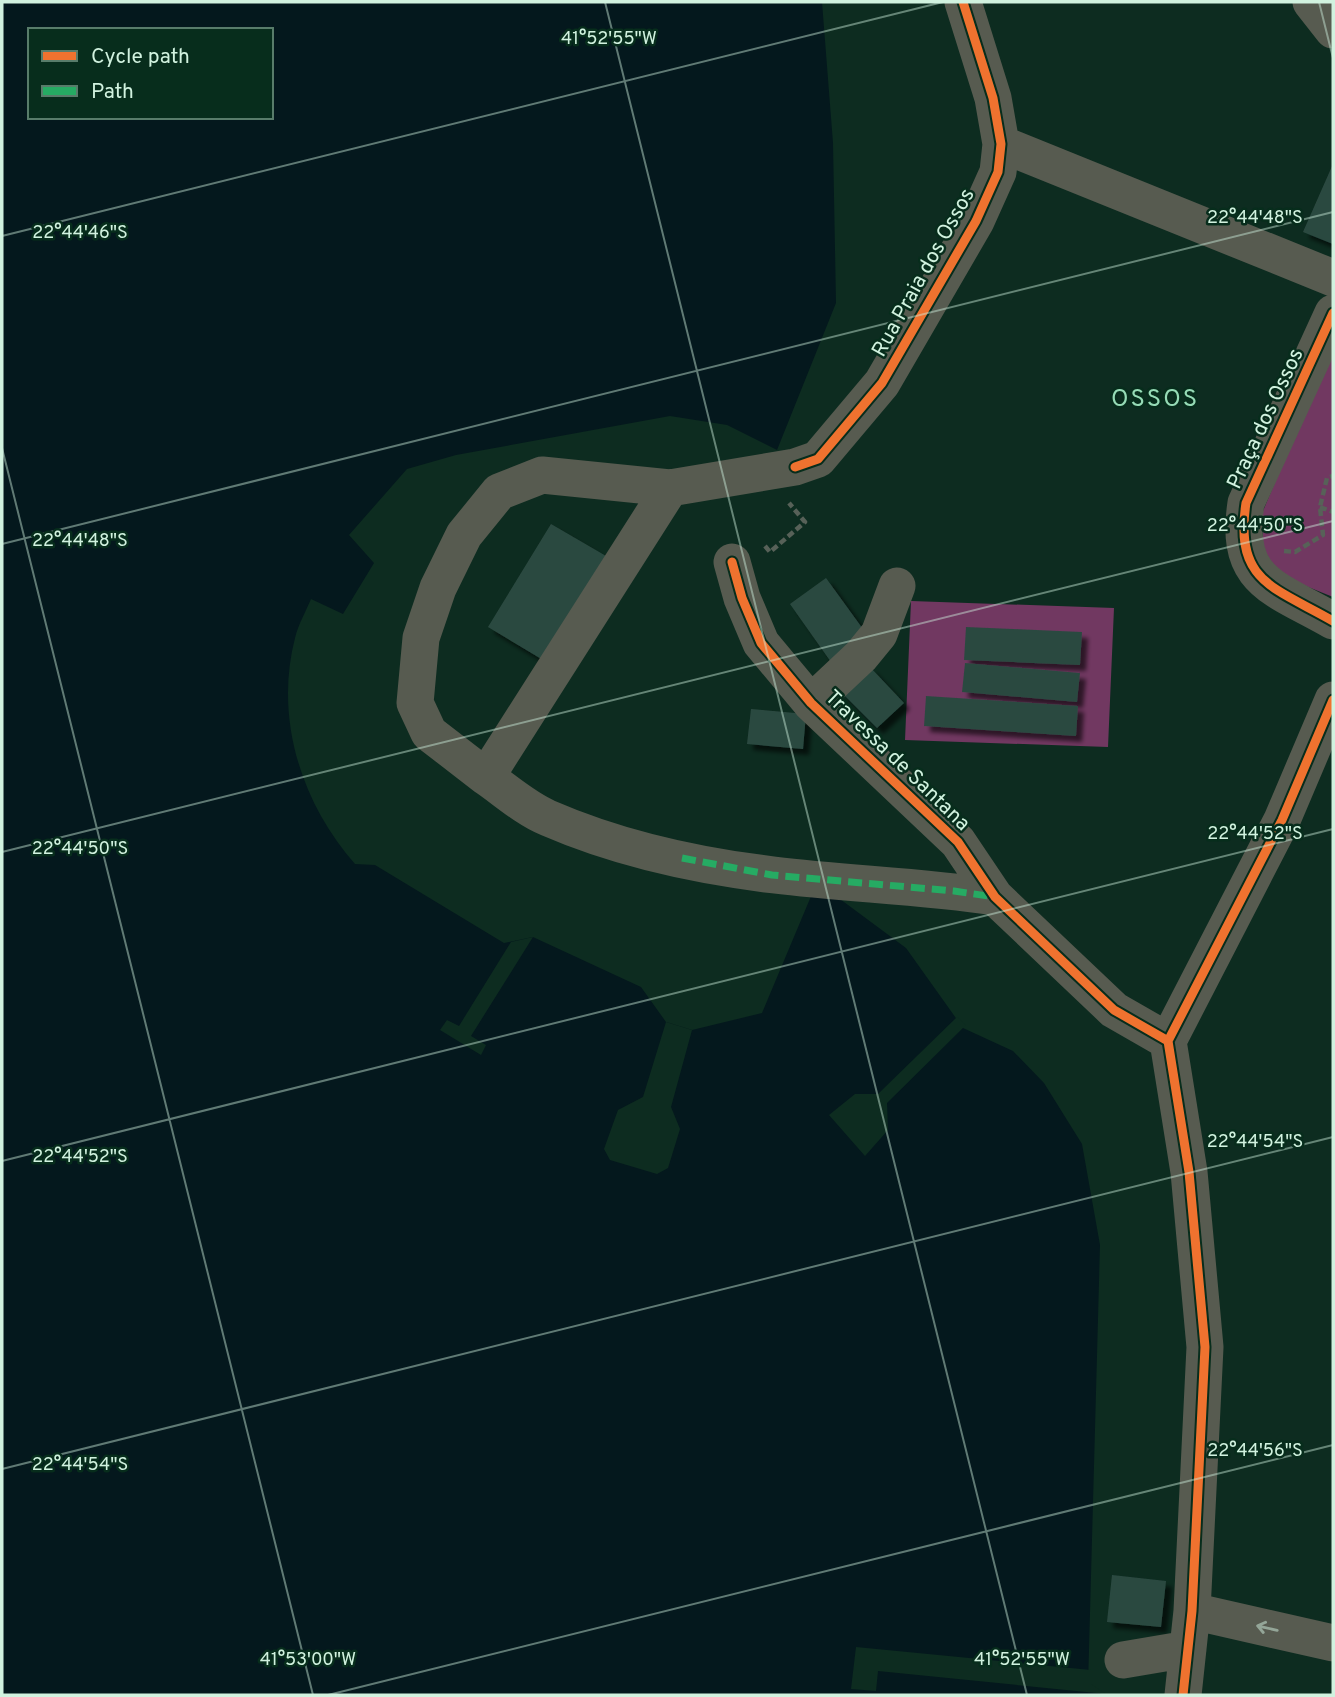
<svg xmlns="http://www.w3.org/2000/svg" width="1335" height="1697" font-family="Overpass,sans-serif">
	<defs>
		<filter id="shadow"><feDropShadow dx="6" dy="6" stdDeviation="2" flood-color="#0009"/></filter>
	</defs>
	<rect width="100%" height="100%" fill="#0d2c20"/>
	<path fill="#713861" d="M 1333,344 L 1333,597 L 1276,574 L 1263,550 L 1263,511 Z
		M 911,601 L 1114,608 L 1108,747 L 905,740 Z"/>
	<path fill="#04181d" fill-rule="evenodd" d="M 2,2 L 822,2 L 833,143 L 836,303 L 777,450 L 727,425 L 670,416 L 456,455 L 407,469 L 349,535 L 374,563 L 343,614 L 311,599 C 306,611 298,625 295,638 C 274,719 302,804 355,864 L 375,865 L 504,943 L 533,937 L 641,987 L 666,1022 L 692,1030 L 762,1013 L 817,882 L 906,948 L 963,1028 L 1013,1051 L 1044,1083 L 1082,1144 L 1100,1245 L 1088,1686 L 1103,1695 L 2,1695 ZM 30,30 L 271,30 L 271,117 L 30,117 Z"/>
	<path fill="#0d2c20" d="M 533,937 L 471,1036 L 486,1045 L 481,1055 L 440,1030 L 447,1020 L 459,1026 L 511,942 Z
		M 957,1017 L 966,1025 L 887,1103 L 888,1130 L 865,1156 L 829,1115 L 855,1094 L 878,1094 Z
		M 666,1022 L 692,1030 L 671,1107 L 680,1129 L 668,1168 L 657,1174 L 610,1160 L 604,1149 L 618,1110 L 643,1097 Z
		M 856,1647 L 1091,1670 L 1091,1684 L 1106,1694 L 878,1671 L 876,1691 L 851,1689 Z"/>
	<path fill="#2c4941" filter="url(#shadow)" d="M 1333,164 L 1333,244 L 1303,232 Z
		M 551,524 L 606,556 L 543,660 L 488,627 Z
		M 826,578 L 868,636 L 831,662 L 790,604 Z
		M 966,627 L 1082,632 L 1080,665 L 964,660 Z
		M 965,663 L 1080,673 L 1077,702 L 962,692 Z
		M 870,667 L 904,703 L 877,728 L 842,693 Z
		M 926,696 L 1078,706 L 1076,736 L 924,726 Z
		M 751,709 L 806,714 L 803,749 L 747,744 Z
		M 1112,1575 L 1166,1581 L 1161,1627 L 1107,1622 Z"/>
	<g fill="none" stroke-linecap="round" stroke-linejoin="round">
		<path stroke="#576158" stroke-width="4.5" stroke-dasharray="7 3.5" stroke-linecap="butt" d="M 1320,507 L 1333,512
			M 765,546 L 770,552 L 805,522 L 789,503
			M 1284,551 L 1295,552 L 1323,535 L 1320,507 L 1327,478 L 1333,476"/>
		<path stroke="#575b50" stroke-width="37" d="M 1311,2 L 1333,30
			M 1001,144 L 1333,278
			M 1333,313 L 1246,503 C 1234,582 1274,587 1333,621
			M 670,488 L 542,475 L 499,492 L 464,535 L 438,588 L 421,638 L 415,703 L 429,733 L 486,777 L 670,488 L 795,467 L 818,459 L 882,383 L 976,221 L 998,172 L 1001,144 L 993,98 L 963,2
			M 732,562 L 742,598 L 761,643 L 811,703 L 958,842 L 995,897 L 1114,1010 L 1168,1041
			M 811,703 L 861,656 L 879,634 L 897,586
			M 486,777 C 505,790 526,809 548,818 C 617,848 699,866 774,875 C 848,884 922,886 995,897
			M 1192,1611 L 1333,1643
			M 1123,1660 L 1188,1649
			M 1183,1695 L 1192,1611 L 1205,1347 L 1189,1172 L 1168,1041 L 1282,820 L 1333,700"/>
		<path stroke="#26ab63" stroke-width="7" stroke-dasharray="14 7" stroke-linecap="butt" d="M 682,858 L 772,875 L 954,891 L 995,897"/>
		<g stroke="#072d1c" stroke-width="13">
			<path id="cycleway" d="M 1333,313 L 1246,503 C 1234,582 1274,587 1333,621
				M 795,467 L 818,459 L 882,383 L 976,221 L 998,172 L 1001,144 L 993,98 L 963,2
				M 732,562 L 742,598 L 761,643 L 811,703 L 958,842 L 995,897 L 1114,1010 L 1168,1041
				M 1183,1695 L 1192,1611 L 1205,1347 L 1189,1172 L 1168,1041 L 1282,820 L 1333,700"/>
		</g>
		<use href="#cycleway" stroke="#ef722f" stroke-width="9"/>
	</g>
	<defs><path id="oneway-shaft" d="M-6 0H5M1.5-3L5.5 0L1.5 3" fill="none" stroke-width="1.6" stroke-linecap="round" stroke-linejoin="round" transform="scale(1.75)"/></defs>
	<use stroke="#94a698" href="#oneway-shaft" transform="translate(1267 1628) rotate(-167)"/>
	<path fill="none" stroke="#d1f2df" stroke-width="2" stroke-opacity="0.45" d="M 605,2 L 1027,1695M 1319,2 L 1333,58M 2,236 L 943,2M 2,448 L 313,1695M 2,544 L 1333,212M 2,852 L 1333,521M 2,1161 L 1333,829M 2,1469 L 1333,1137M 328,1695 L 1333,1445"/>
	<g text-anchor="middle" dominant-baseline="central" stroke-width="5" stroke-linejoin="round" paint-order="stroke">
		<g font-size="21" fill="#d1f2df" stroke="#072d1c">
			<text transform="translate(924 273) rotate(-61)">Rua Praia dos Ossos</text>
			<text transform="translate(1266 419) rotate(-65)">Praça dos Ossos</text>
			<text transform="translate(897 761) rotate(44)">Travessa de Santana</text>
		</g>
		<g font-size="24" letter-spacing="2" fill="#96dbb6" stroke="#072d1c">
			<text x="1155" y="400">OSSOS</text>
		</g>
	</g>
	<g font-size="18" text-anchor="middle" fill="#d1f2df" stroke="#072d1c" stroke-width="5" stroke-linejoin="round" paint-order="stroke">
		<text x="609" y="44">41°52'55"W</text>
		<text x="1255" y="223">22°44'48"S</text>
		<text x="80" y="238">22°44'46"S</text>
		<text x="1255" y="531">22°44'50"S</text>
		<text x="80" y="546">22°44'48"S</text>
		<text x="1255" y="839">22°44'52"S</text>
		<text x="80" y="854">22°44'50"S</text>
		<text x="1255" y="1147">22°44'54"S</text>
		<text x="80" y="1162">22°44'52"S</text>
		<text x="1255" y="1456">22°44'56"S</text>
		<text x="80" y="1470">22°44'54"S</text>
		<text x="308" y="1665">41°53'00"W</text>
		<text x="1022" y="1665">41°52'55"W</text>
	</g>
	<rect width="1335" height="1697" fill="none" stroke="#d1f2df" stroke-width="7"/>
	<rect x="28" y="28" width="245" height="91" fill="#072d1c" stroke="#587c6a" stroke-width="2"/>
	<rect x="42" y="51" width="35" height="10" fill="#ef722f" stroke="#587c6a" stroke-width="2"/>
	<text x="91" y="63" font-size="21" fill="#d1f2df">Cycle path</text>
	<rect x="42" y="86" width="35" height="10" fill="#26ab63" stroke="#587c6a" stroke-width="2"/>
	<text x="91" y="98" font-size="21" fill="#d1f2df">Path</text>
</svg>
